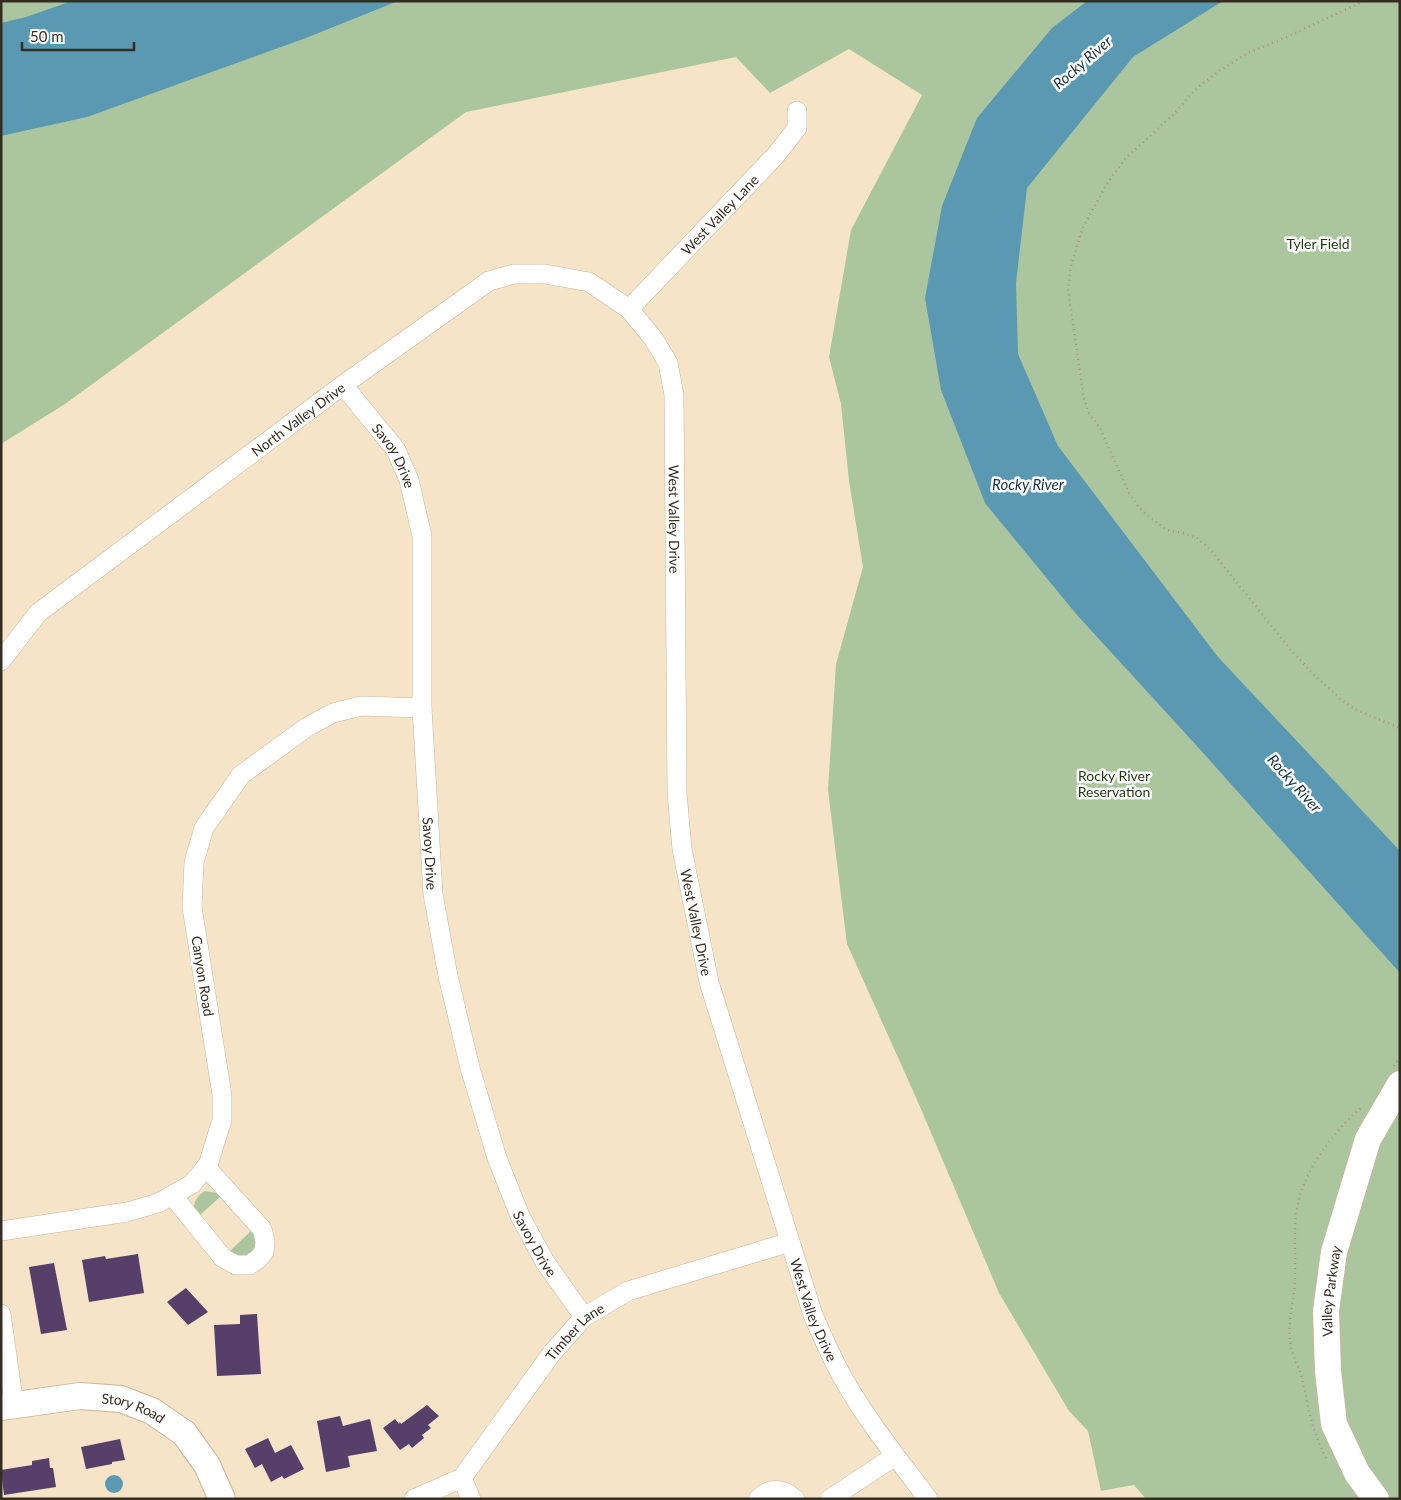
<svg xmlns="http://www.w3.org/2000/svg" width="1401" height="1500" font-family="Lato,sans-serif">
	<rect width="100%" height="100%" fill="#f5e4c8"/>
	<path fill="#abc69f" d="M 1,1 L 1400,1 L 1400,1499 L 1146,1499 L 1134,1485 L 1101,1491 L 1088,1431 L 1069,1411 L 999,1293 L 918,1102 L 847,944 L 828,790 L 836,664 L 863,567 L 849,481 L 841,404 L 829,357 L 851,230 L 922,95 L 849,49 L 770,93 L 736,57 L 466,112 L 65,404 L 1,444 Z
		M 205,1191 L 217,1193 L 221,1196 L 198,1217 L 193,1211 C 194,1202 197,1195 205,1191 Z
		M 251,1231 C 259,1241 256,1251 244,1256 L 234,1254 L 230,1251 Z"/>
	<path fill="#5a99b1" d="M 72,1 L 398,1 L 306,38 L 87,117 L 1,136 L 1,23 L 26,17 Z
		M 1087,1 L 1223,1 L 1133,57 L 1027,188 L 1016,283 L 1018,354 L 1058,446 L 1218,657 L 1400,851 L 1400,973 L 1196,745 L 1077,615 L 985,503 L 941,390 L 925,298 L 942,206 L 977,118 L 1052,28 Z
		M105 1484a9 9 0 1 1 18 0a9 9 0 1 1-18 0Z"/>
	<path fill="#563f69" d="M 138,1254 L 144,1293 L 89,1302 L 82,1260 L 105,1256 L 106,1259 Z
		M 54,1263 L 67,1330 L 41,1334 L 29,1267 Z
		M 186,1288 L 208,1312 L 188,1325 L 167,1302 Z
		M 257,1314 L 261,1374 L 217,1376 L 214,1325 L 240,1324 L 240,1315 Z
		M 427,1405 L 439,1416 L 428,1425 L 431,1428 L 422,1435 L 424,1438 L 412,1448 L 409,1444 L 400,1450 L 383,1428 L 395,1419 L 399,1424 L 400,1422 L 401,1424 Z
		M 340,1416 L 343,1426 L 370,1419 L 377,1451 L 348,1456 L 350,1467 L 326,1472 L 317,1421 Z
		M 268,1438 L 275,1453 L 291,1445 L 304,1469 L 284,1479 L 282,1476 L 271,1482 L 262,1464 L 255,1468 L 245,1449 Z
		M 120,1439 L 125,1460 L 112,1462 L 112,1464 L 86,1469 L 81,1447 Z
		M 49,1458 L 50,1468 L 53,1468 L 56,1487 L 4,1495 L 1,1470 L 32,1465 L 32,1461 Z"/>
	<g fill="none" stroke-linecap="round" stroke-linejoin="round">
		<g stroke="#c7b69b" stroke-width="20">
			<g id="street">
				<path id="s1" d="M 629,309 L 775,156 L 797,128 L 797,111"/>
				<path id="s2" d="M 343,385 L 396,450 L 409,480 L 422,536 L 422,708 L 433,894 L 448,976 L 470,1068 L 497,1158 L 520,1216 L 545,1262 L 584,1317"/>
				<path id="s3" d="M 1,661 L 38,613 L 343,385 L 489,281 L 514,274 L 545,274 L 589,282 L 629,309 L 653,338 L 668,363 L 674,395 L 677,793 L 682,849 L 709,982 L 813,1315 C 823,1337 832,1359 844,1380 C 868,1422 899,1460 928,1499"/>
				<path d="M 172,1195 L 223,1258 L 236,1265 L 249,1265 L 258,1259 L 264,1252 L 265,1241 L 262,1229 L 206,1167"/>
				<path d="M 1,1231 L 127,1212 L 158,1203 L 192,1184 L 206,1167 L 208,1165 L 222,1120 L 222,1095 L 192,907 L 194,862 L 204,828 L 241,775 L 307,727 L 333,713 L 361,706 L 422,708"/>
				<path d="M 1,1314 L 14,1405"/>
				<path d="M 462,1478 L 471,1499"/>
				<path id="s4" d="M 414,1499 L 462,1478 L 552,1353 L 584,1317 L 628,1291 L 790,1242"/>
				<path d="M 758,1499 C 770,1487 783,1488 795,1499"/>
				<path d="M 830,1499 L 895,1456"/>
			</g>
		</g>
		<g stroke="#c7b69b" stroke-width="28">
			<g id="secondary">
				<path id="s5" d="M 1,1407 L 80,1396 L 121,1399 L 152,1411 L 184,1433 L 207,1465 L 222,1499"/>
				<path id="s6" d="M 1376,1499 L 1357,1473 L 1334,1424 L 1328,1371 L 1326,1311 L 1334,1252 L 1368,1139 L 1400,1084"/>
			</g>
		</g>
		<path stroke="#a29581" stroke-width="2.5" stroke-dasharray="1 4" stroke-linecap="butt" d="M 1364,1 L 1289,36 L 1248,53 L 1219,71 L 1198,87 L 1173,115 L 1125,159 L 1108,182 L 1083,227 L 1071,266 L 1068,289 L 1084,399 L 1089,413 L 1100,428 L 1129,493 L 1139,508 L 1152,519 L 1167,530 L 1183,533 L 1197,538 L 1210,549 L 1290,649 L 1313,674 L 1344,702 L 1357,710 L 1400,728
			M 1394,1066 L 1400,1057
			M 1326,1458 C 1311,1430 1309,1408 1302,1378 C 1299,1367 1293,1357 1291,1346 C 1286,1323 1295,1300 1295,1278 C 1296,1245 1291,1216 1304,1184 C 1314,1159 1340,1125 1361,1108"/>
		<use href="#street" stroke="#fff" stroke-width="19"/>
		<use href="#secondary" stroke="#fff" stroke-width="26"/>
	</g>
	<g text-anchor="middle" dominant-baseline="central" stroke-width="5" stroke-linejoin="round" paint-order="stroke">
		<g font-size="14" fill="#342d22" stroke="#fff">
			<text stroke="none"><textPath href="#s1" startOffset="131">West Valley Lane</textPath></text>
			<text stroke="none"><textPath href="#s3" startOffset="385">North Valley Drive</textPath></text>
			<text stroke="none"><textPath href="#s2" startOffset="88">Savoy Drive</textPath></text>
			<text stroke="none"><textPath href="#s3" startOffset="994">West Valley Drive</textPath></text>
			<text stroke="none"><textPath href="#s2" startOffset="492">Savoy Drive</textPath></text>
			<text stroke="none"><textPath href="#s3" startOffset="1399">West Valley Drive</textPath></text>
			<text transform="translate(203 976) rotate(81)">Canyon Road</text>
			<text stroke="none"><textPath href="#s2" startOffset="898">Savoy Drive</textPath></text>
			<text stroke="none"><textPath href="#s6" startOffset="220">Valley Parkway</textPath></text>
			<text stroke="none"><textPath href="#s3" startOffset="1804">West Valley Drive</textPath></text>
			<text stroke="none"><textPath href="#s4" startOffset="238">Timber Lane</textPath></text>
			<text stroke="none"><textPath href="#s5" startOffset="135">Story Road</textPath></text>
		</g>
		<g font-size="14" fill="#1c3a09" stroke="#fff">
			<text x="1318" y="243">Tyler Field</text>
			<text x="1114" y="775">Rocky River<tspan x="1114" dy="16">Reservation</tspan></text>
		</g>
		<g font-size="15" font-style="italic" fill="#14333e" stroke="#fff">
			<text transform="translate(1082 62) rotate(-41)">Rocky River</text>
			<text x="1028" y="484">Rocky River</text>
			<text transform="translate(1295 783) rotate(48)">Rocky River</text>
		</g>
	</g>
	<rect width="1401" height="1500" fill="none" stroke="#342d22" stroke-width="5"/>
	<path d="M22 42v8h112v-8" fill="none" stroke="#342d22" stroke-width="2.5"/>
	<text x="30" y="42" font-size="15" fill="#342d22" stroke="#ffffff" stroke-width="4" paint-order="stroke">50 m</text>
</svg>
